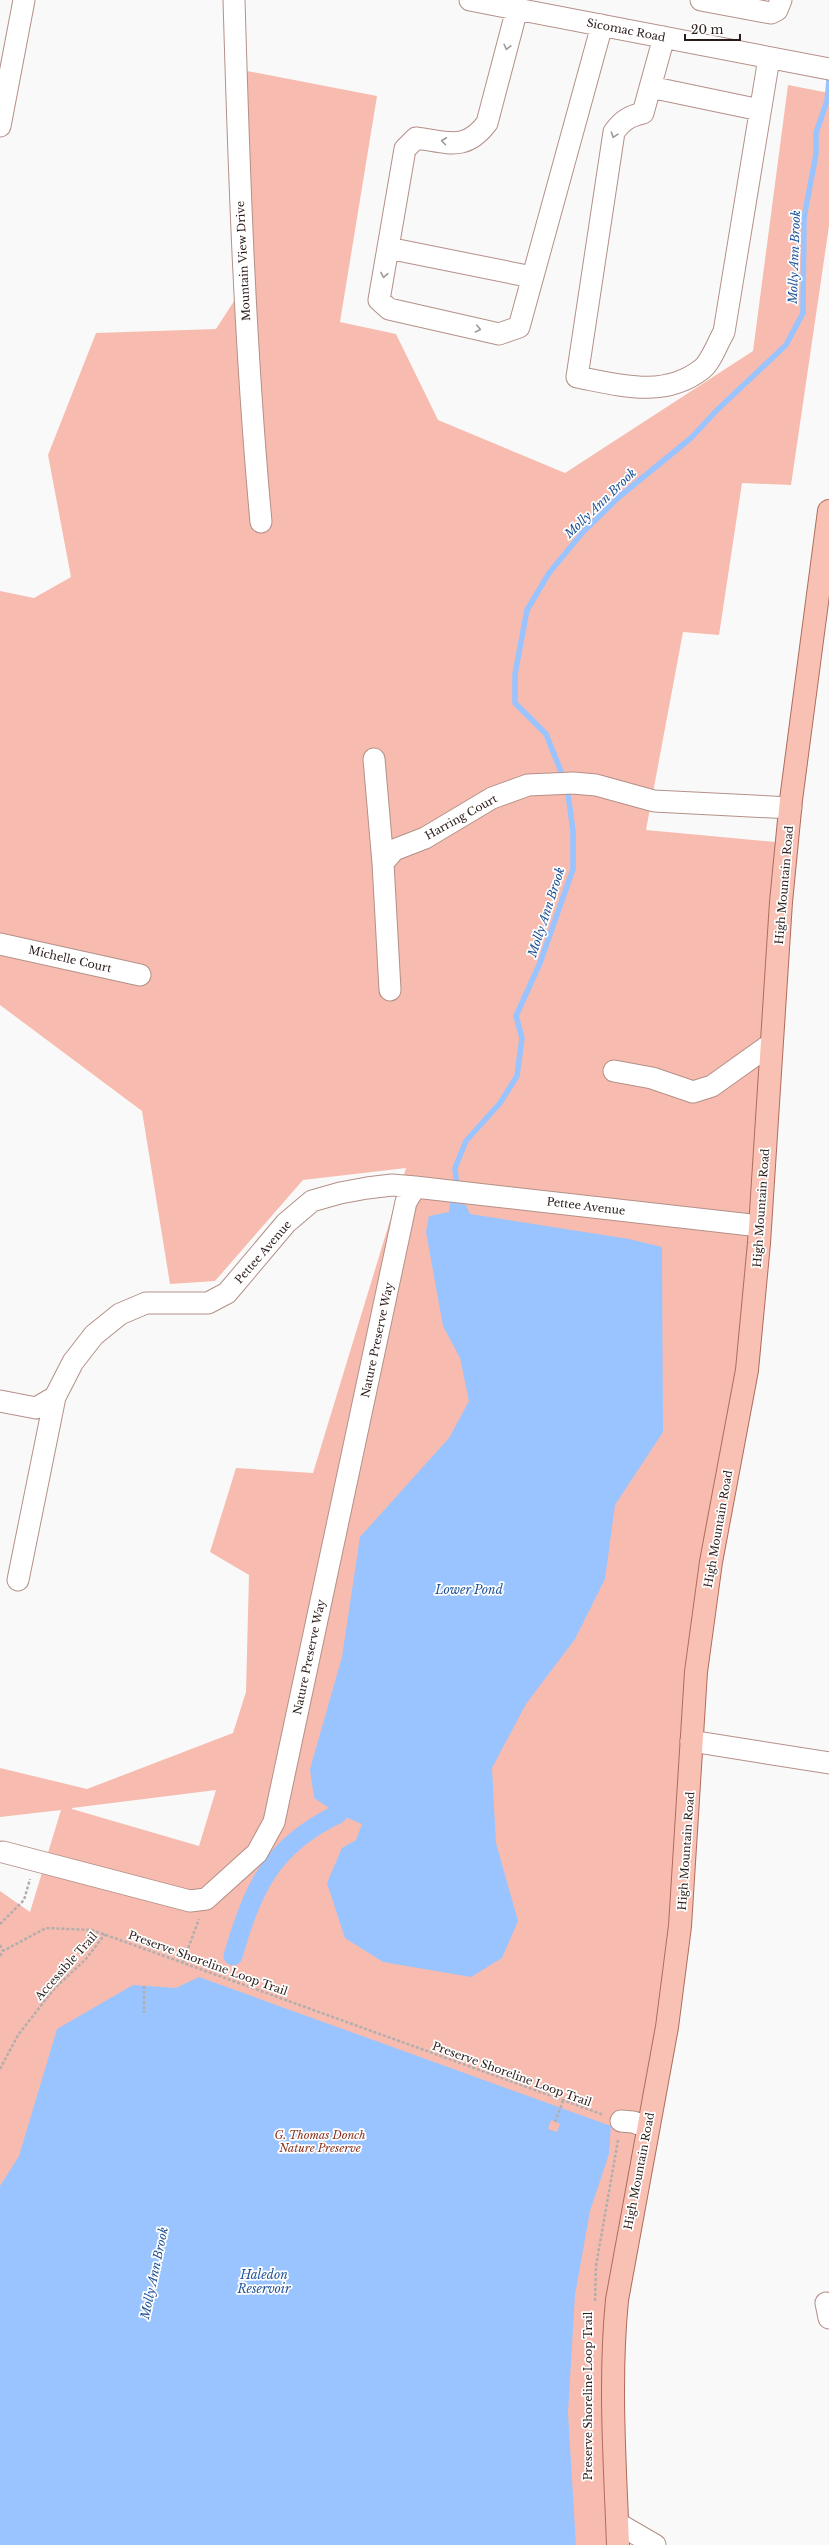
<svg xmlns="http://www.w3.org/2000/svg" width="829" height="2545" font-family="'Libre Baskerville',serif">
	<rect width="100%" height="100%" fill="#f9f9f9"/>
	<path fill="#f7bcaf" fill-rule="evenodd" d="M 242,70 L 377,96 L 340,322 L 396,334 L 438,420 L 565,473 L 753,351 L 788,85 L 829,93 L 829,226 L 791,485 L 742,483 L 719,635 L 683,632 L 646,830 L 787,843 L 759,1243 L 690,1786 L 624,2251 L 618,2545 L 0,2545 L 0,1891 L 30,1912 L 61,1810 L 0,1817 L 0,1768 L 87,1789 L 233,1733 L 246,1692 L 249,1575 L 210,1552 L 236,1468 L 313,1473 L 406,1168 L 303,1180 L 215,1281 L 170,1284 L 142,1111 L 0,1005 L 0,591 L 34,598 L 71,577 L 48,455 L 96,333 L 216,329 L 245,284 ZM 216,1790 L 199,1846 L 72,1809 L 72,1808 Z"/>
	<path fill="#99c4ff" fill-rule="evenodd" d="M 450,1202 L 466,1205 L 470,1214 L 629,1239 L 662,1247 L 663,1432 L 615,1505 L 605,1579 L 575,1639 L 526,1704 L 492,1768 L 496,1843 L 518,1921 L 502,1958 L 471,1977 L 383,1962 L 345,1938 L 327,1883 L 342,1848 L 356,1840 L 362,1824 L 338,1814 L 314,1798 L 310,1769 L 342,1657 L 360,1537 L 449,1438 L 469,1401 L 460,1358 L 443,1326 L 426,1232 L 429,1216 L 449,1212 Z
		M 199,1977 L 611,2126 L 609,2154 L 590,2211 L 575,2295 L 568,2413 L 576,2545 L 0,2545 L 0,2186 L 19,2156 L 57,2029 L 133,1985 L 176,1988 ZM 551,2120 L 560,2124 L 557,2132 L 548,2129 Z"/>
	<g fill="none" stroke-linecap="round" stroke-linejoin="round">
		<path stroke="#99c4ff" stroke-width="5.5" d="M 564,779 L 546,734 L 515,703 L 515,674 L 527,610 L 549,573 L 583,532 L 619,497 L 691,438 L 717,410 L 786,345 L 803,313 L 804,218 L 816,154 L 816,133 L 827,101 L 829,80
			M 457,1188 L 455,1168 L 466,1141 L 500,1103 L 517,1076 L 522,1038 L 516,1016 L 540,963 L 573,869 L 573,831 L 567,787"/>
		<path stroke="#99c4ff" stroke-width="19" d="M 233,1956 C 253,1888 271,1846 338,1814"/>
		<g stroke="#b49088" stroke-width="23">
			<path id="minor" d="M 234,0 C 239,174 245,348 261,522
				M 470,0 L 829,69
				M 701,0 L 771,13 L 777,10 L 781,0
				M 517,9 L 487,123 C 465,152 448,142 416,138 L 405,149 L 379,300 L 389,309 L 499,334 L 519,327 L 602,25
				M 664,37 L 643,113 C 629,116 622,121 614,132 L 577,377 C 619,385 664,399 702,369 C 711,362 718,342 724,332 L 769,58
				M 650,87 L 760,110
				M 0,126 L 24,0
				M 388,248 L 532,277
				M 374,759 L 383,863
				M 0,944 L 140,975
				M 390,990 L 383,863 L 394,850 L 425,838 L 492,798 L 528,785 L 573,783 L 596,785 L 654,801 L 791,808
				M 614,1071 L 652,1078 L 693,1092 L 712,1086 L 771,1044
				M 0,1401 L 36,1408 L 55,1397 L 73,1362 L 94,1335 L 120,1314 L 146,1303 L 208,1303 L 227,1293 L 286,1223 L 312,1201 L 340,1193 L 367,1188 L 392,1185 L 415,1187 L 760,1226
				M 18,1580 L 55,1397
				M 691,1741 L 829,1763
				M 3,1852 L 190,1901 L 206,1899 L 257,1853 L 274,1822 L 406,1202 L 415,1187
				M 621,2121 L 633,2122 L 648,2127
				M 826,2303 L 829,2318
				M 617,2523 L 655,2545"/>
		</g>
		<g stroke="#ae6c5d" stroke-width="24">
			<path id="major" d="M 618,2545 C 615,2463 609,2382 617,2300 L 667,2027 L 680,1926 L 696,1672 L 711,1562 L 747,1370 L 759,1243 L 781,902 L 791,800 L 829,511"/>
		</g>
		<path stroke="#b2aead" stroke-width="2.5" stroke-dasharray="3 2" stroke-linecap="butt" d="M 0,1924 L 24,1900 L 30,1879
			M 0,1945 L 3,1951
			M 0,1956 L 3,1951 L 46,1928 L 92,1930 L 604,2115
			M 183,1962 L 199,1919
			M 144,1986 L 144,2013
			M 0,2069 L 18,2035 L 54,1989 L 86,1959 L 105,1934
			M 555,2122 L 563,2101
			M 595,2301 L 596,2266 L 618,2140"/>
		<use href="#minor" stroke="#fff" stroke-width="21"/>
		<use href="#major" stroke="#f9c1b3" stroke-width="22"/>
	</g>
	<defs><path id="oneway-chevron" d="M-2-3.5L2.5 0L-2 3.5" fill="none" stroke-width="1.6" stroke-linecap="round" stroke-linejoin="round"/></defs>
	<g stroke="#9f9998">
		<use href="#oneway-chevron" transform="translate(507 47) rotate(104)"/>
		<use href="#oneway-chevron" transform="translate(614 135) rotate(108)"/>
		<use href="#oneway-chevron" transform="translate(444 141) rotate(-173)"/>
		<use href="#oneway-chevron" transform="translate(384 275) rotate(100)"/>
		<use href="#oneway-chevron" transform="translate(478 329) rotate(13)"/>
	</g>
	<g text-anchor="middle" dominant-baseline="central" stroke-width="3.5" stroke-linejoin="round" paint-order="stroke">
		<g font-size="11" fill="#2a1c19" stroke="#fff">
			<text transform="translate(626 30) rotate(11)">Sicomac Road</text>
			<text transform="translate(243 261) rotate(-93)">Mountain View Drive</text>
			<text transform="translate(461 817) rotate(-29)">Harring Court</text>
			<text transform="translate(784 885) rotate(-85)">High Mountain Road</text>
			<text transform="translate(70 959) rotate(13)">Michelle Court</text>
			<text transform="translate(586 1206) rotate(7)">Pettee Avenue</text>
			<text transform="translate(761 1208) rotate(-86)">High Mountain Road</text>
			<text transform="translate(263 1252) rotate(-49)">Pettee Avenue</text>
			<text transform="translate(377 1340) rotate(-78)">Nature Preserve Way</text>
			<text transform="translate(718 1529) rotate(-80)">High Mountain Road</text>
			<text transform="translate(309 1657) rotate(-78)">Nature Preserve Way</text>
			<text transform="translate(686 1851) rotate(-86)">High Mountain Road</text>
			<text transform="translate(208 1963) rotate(20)">Preserve Shoreline Loop Trail</text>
			<text transform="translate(66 1966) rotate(-48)">Accessible Trail</text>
			<text transform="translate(512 2074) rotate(20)">Preserve Shoreline Loop Trail</text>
			<text transform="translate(639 2171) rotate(-79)">High Mountain Road</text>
			<text transform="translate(588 2396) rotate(-90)">Preserve Shoreline Loop Trail</text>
		</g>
		<g font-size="11" font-style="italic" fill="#8b321f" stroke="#fff">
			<text x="320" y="2135">G. Thomas Donch<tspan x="320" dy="13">Nature Preserve</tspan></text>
		</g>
		<g font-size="12" font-style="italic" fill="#1f5398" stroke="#fff">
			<text transform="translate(794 257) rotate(-88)">Molly Ann Brook</text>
			<text transform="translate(600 503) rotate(-44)">Molly Ann Brook</text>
			<text transform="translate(546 912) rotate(-72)">Molly Ann Brook</text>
			<text x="469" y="1589">Lower Pond</text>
			<text transform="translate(154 2273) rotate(-78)">Molly Ann Brook</text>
			<text x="264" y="2274">Haledon<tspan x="264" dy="14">Reservoir</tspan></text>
		</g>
	</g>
	<path d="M685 34v6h55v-6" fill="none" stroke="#2a1c19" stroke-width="2"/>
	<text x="691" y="34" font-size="12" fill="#2a1c19" stroke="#ffffff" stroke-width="3" paint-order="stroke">20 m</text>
</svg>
